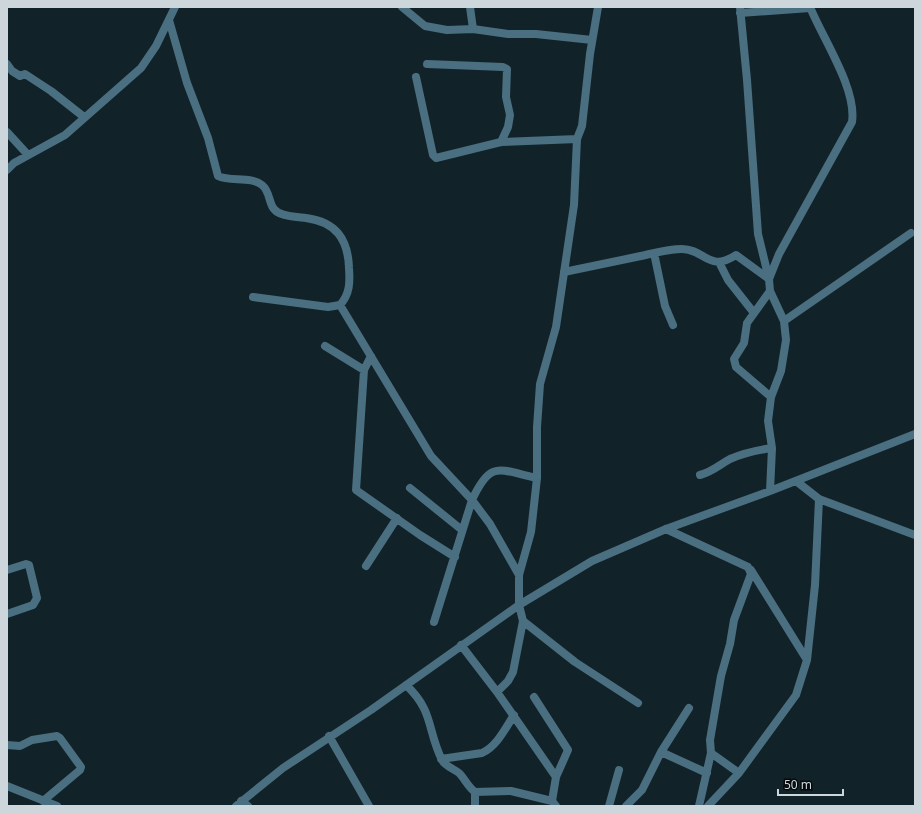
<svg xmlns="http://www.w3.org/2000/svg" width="922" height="813" font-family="'Noto Sans',sans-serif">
	<rect width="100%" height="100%" fill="#122229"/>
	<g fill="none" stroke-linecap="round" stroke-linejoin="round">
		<path stroke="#4a6f80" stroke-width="8" d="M 402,7 L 425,26 L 447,30 L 473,29
			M 470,7 L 473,29 L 508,34 L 536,34 L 592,40
			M 740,7 L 747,80 L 758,234 L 769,279 L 770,291 L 784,321 L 786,340 L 781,371 L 771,397 L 768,421 L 772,448 L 770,491
			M 740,13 L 810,8
			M 169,20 L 187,83 L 208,138 L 218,176 C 230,182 251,176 262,185 C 272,193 267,207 279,213 C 289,217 296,217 306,218 C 336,222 348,239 349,268 C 350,282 350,294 340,305
			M 7,64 L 12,71 L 20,76 L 25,74 L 51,91 L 84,117
			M 427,64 L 503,67 L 507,69 L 506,97 L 510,115 L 508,127 L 501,142
			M 416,77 L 433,155 L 436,158 L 501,142 L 577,139
			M 7,132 L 28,155
			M 7,170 L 14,163 L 65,135 L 141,68 L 156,46 L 175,7
			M 654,253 L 665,306 L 673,325
			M 719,262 L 728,280 L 754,313
			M 564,272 C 588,267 612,262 636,257 C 651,254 667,249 682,249 C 705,249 709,273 736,255 L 769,279 L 779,254 L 852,122 C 857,89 823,39 810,7
			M 770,291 L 747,323 L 744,343 L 734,359 L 736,367 L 771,397
			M 253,297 L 328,307 L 340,305 L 431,456 L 472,500 L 490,524 L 519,575
			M 784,321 L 911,233
			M 325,346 L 364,370
			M 371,356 L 364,370 L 356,490 L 420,535 L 455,557
			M 700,475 C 712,472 719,465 730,459 C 744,453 758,450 772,448
			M 796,481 L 819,499 L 915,535
			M 410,488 L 462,530
			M 666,529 L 748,567 L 751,574 L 734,620 L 730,644 L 721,676 L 710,740 L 711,753 L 699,806
			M 366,566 L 397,518
			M 7,570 L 26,564 L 29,565 L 37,598 L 33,605 L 7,614
			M 523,621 L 575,662 L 638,703
			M 434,622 L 472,500 C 491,459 499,470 537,478
			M 461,645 L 497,692 L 556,777
			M 807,660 L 815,585 L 819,499
			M 406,685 C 434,711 427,730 442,760 C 445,766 454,769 459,773 C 465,779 468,787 475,792 L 511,791 L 552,801 L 556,806
			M 497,692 L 508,681 L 513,672 L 523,621 L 519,605 L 519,575 L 531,532 L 537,478 L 537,427 L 540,384 L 556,327 L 574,205 L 577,139 L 582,126 L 590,54 L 598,7
			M 534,697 L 568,750 L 556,777 L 552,801
			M 329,736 L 369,806
			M 7,745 L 20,746 L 32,740 L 57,736 L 60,738 L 81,767 L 80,770 L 43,801
			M 661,752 L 707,773
			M 711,753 L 739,773
			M 441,759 L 482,753 C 497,746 505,729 514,715
			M 7,786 L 57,806
			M 241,801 L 248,806
			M 236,806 L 283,768 L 371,710 L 519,605 L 592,561 L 666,529 L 770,491 L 915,434
			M 475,806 L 475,792
			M 609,806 L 619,770
			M 626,806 L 642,790 L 661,752 L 689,708
			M 708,806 L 739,773 L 796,695 L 807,660 L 751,570"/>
	</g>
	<rect width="922" height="813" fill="none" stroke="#ccd6db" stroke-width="16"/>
	<path d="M778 789v6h65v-6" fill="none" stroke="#ccd6db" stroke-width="2"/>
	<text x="784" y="789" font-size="12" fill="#ccd6db" stroke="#050a0d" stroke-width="3" paint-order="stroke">50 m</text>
</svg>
